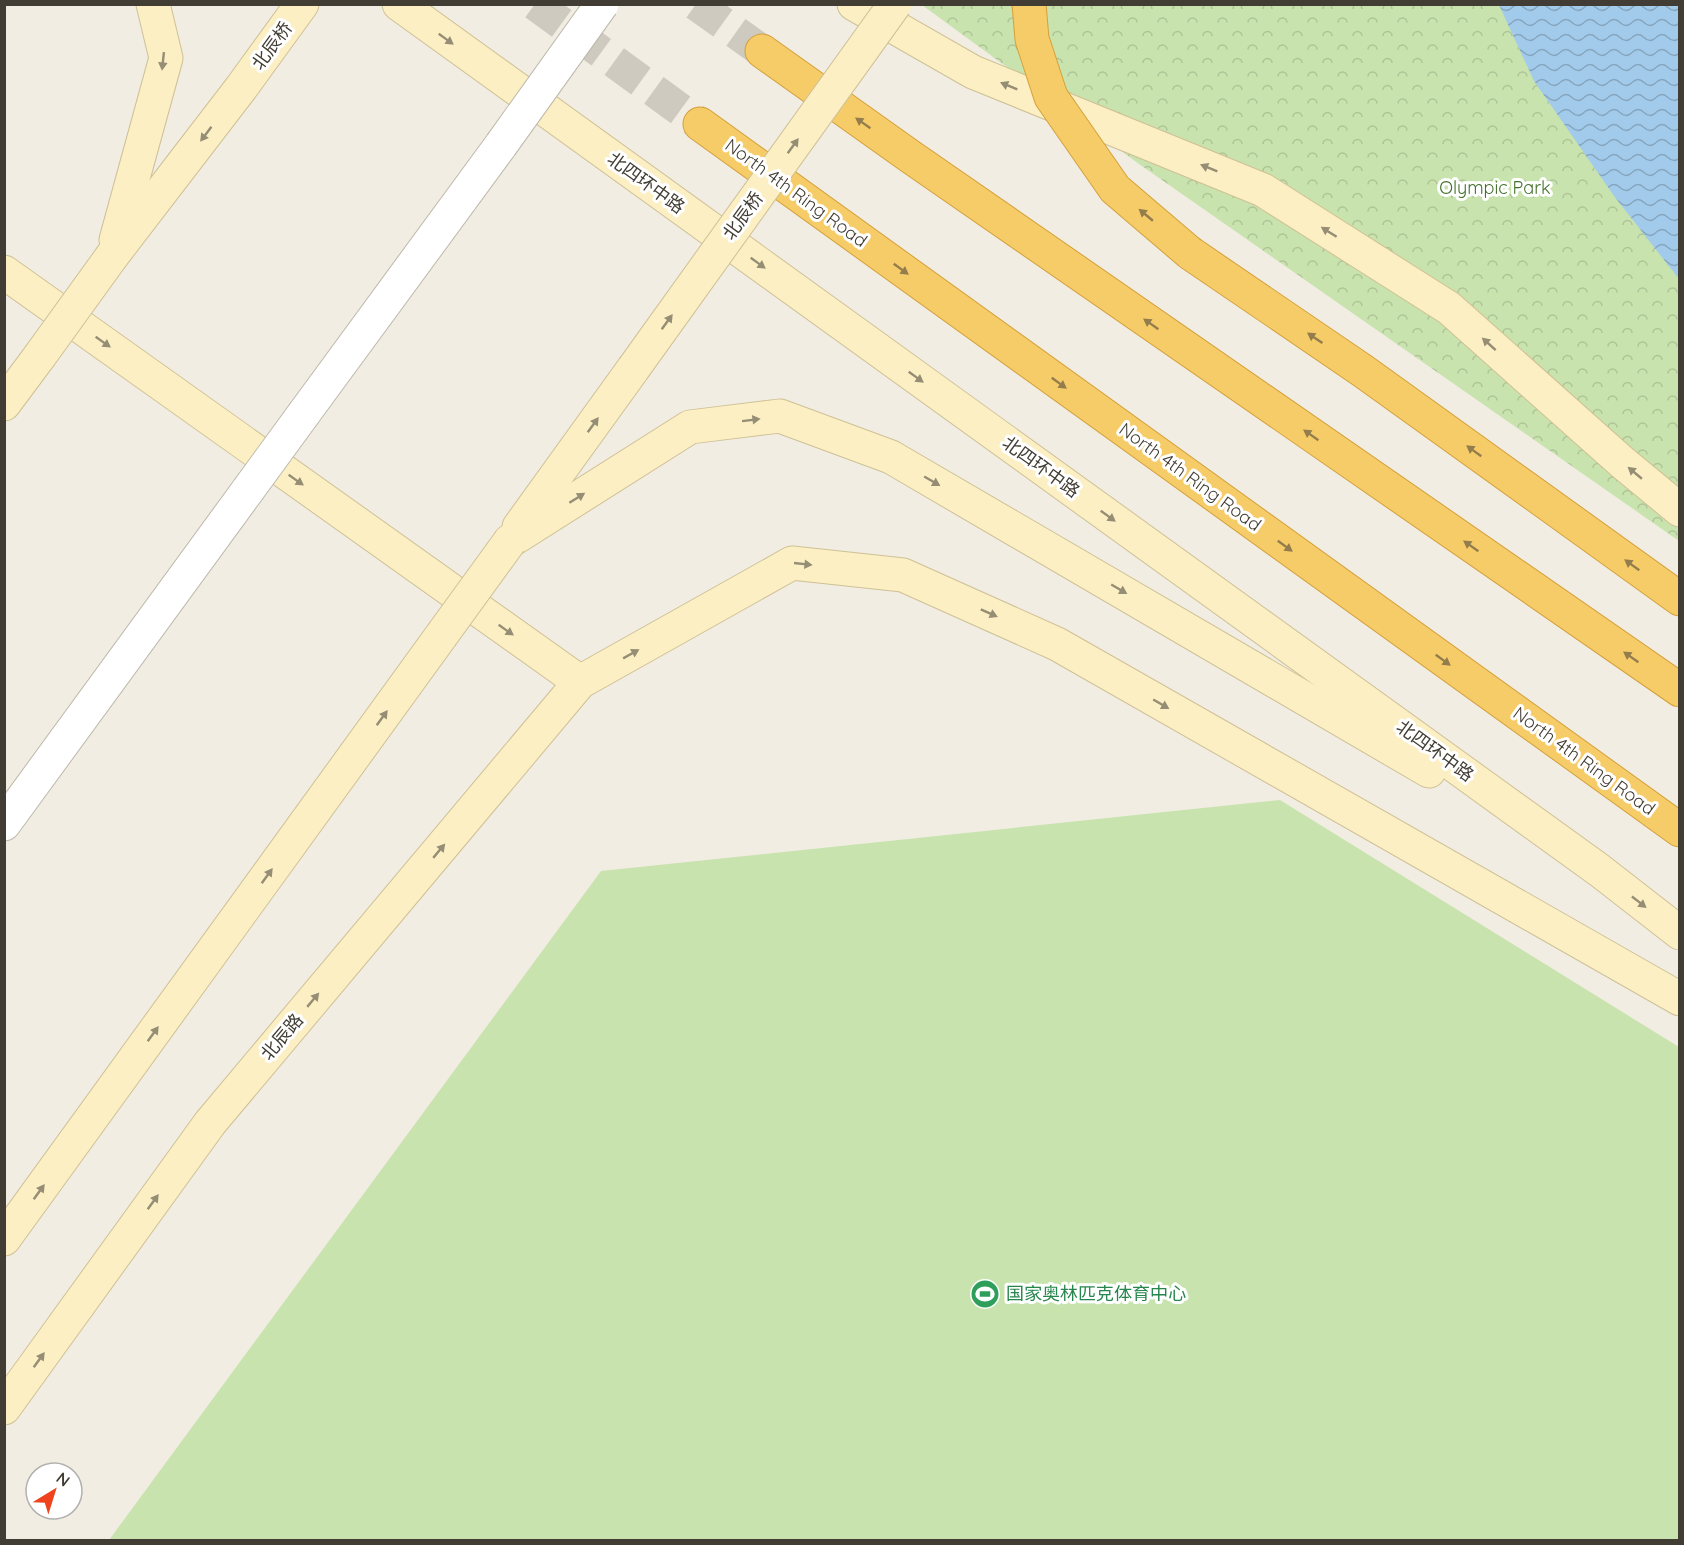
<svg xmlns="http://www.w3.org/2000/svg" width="1684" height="1545" font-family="Quicksand,'Noto Sans SC',sans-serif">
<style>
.park{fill:url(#park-crowns)}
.garden{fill:#c9e3ae}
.water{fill:url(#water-waves)}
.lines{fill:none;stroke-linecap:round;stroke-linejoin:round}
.highway-tunnel{stroke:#cecac0;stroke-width:33;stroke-dasharray:33 16;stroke-linecap:butt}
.street-casing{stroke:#beb8aa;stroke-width:35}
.secondary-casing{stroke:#cfc195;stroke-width:35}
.highway-casing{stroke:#d4a03a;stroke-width:35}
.street{stroke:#fff;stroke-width:33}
.secondary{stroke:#fbefc3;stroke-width:33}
.highway{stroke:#f6cc69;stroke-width:33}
.street-bridge-casing{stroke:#beb8aa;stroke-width:35;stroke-linecap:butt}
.secondary-bridge-casing{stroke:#cfc195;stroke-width:35;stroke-linecap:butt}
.highway-bridge-casing{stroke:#d4a03a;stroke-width:35;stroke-linecap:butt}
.street-bridge{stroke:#fff;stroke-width:33}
.secondary-bridge{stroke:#fbefc3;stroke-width:33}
.highway-bridge{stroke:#f6cc69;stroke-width:33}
.oneway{fill:#958d74}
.oneway2{fill:#937d4c}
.labels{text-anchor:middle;stroke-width:6;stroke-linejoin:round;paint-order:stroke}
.street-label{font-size:18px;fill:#423d34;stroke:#fff}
.park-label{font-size:18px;fill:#43702b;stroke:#fff}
.leisure-label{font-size:18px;fill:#27864d;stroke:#fff;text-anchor:start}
</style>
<defs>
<pattern id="park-crowns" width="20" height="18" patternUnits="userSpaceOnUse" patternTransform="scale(1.5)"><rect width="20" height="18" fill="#c9e3ae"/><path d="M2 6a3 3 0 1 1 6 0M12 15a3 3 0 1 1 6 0" fill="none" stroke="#aec496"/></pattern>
<pattern id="water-waves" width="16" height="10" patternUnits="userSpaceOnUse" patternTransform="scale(1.5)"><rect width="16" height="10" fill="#a2cbeb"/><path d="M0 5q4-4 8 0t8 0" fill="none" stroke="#86a6bf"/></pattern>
</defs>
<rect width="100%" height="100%" fill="#f1ede3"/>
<!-- park -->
<path class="park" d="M922,5H1679V541L1139,164Z"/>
<!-- garden -->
<path class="garden" d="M1280,800L1679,1047V1540H109L601,871Z"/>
<!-- water -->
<path class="water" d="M1499,5H1679V279L1614,196L1534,81Z"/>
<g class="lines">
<!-- highway-tunnel -->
<g class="highway-tunnel">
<path d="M535,4L700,124"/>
<path d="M696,4L762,51"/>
</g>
<!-- street casing -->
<g class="street-casing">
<g id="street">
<path d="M305,412L501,145"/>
<path d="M4,824L248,490"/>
</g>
</g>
<!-- secondary casing -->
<g class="secondary-casing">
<g id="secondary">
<path d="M399,4L1599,870L1680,933"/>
<path d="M854,4L973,72L1263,190L1449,308L1623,463L1680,510"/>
<path d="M116,240L166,58L153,4"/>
<path d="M112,256L241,88L302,4"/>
<path d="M4,272L580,682"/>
<path d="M4,404L39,357"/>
<path d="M519,527L633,369"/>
<path d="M510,541L690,427L780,416L891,457L1429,771"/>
<path d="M4,1239L441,636"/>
<path d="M4,1408L210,1123L580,682L792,563L903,575L1057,644L1680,999"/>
</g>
</g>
<!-- highway casing -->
<g class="highway-casing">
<g id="highway">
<path d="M762,51L911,157L1680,690"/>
<path d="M700,124L1680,830"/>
<path d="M1190,253L1363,371L1680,599"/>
</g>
</g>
<!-- street -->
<use href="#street" class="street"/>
<!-- secondary -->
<use href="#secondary" class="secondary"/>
<!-- highway -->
<use href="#highway" class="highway"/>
<!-- street-bridge casing -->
<g class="street-bridge-casing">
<g id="street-bridge">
<path d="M501,145L602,4"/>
<path d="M248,490L305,412"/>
</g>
</g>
<!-- secondary-bridge casing -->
<g class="secondary-bridge-casing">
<g id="secondary-bridge">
<path d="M39,357L112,256"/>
<path d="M633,369L895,4"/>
<path d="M441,636L510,541"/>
</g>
</g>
<!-- highway-bridge casing -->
<g class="highway-bridge-casing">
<path id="highway-bridge" d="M1029,4L1032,39L1051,97L1115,189L1190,253"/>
</g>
<!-- street-bridge -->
<use href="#street-bridge" class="street-bridge"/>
<!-- secondary-bridge -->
<use href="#secondary-bridge" class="secondary-bridge"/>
<!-- highway-bridge -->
<use href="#highway-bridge" class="highway-bridge"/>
</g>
<!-- one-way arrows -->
<defs><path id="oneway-solid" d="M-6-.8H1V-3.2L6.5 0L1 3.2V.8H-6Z" transform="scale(1.5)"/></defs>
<g class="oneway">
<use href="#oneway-solid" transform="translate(446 39) rotate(36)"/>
<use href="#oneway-solid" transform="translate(163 61) rotate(96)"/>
<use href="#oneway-solid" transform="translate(1009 86) rotate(-158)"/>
<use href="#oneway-solid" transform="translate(206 134) rotate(127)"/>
<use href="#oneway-solid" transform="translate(793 146) rotate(-54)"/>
<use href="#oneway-solid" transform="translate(1209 168) rotate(-158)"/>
<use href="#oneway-solid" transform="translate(1329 232) rotate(-148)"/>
<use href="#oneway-solid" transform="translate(758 263) rotate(36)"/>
<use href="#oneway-solid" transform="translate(667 322) rotate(-54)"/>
<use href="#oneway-solid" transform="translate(103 342) rotate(35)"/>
<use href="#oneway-solid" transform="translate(1489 344) rotate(-138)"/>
<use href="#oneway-solid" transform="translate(916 377) rotate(36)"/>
<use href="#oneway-solid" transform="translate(751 420) rotate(-7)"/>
<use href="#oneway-solid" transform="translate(593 425) rotate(-54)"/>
<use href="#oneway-solid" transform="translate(1635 473) rotate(-140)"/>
<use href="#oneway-solid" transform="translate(296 480) rotate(35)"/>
<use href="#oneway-solid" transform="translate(932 481) rotate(30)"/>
<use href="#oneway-solid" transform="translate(577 498) rotate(-32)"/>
<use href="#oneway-solid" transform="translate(1108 516) rotate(36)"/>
<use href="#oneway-solid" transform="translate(803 564) rotate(6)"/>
<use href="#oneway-solid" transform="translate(1119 589) rotate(30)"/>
<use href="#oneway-solid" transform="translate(989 613) rotate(24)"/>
<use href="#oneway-solid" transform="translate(506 630) rotate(35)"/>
<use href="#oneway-solid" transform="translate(631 654) rotate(-29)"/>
<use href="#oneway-solid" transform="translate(1161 704) rotate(30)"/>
<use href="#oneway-solid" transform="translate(382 718) rotate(-54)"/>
<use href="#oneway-solid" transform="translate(439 851) rotate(-50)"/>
<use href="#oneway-solid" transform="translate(267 876) rotate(-54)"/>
<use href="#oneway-solid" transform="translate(1639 902) rotate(38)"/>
<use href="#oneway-solid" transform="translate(313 1000) rotate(-50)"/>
<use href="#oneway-solid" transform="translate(153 1034) rotate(-54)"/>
<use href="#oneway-solid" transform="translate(39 1192) rotate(-54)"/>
<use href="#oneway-solid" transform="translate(153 1202) rotate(-54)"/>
<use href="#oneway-solid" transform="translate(39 1360) rotate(-54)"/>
</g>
<g class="oneway2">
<use href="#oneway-solid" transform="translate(863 123) rotate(-145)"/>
<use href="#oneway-solid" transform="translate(1146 215) rotate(-140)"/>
<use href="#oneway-solid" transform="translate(901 269) rotate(36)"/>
<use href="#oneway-solid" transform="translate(1151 324) rotate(-145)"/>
<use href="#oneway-solid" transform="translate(1315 338) rotate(-146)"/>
<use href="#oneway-solid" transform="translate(1059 383) rotate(36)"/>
<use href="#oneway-solid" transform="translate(1311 435) rotate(-145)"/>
<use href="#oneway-solid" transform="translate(1474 451) rotate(-144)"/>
<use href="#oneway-solid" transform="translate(1285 546) rotate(36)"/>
<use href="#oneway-solid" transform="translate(1471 546) rotate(-145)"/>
<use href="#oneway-solid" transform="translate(1632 565) rotate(-144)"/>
<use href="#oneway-solid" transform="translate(1631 657) rotate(-145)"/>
<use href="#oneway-solid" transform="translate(1443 660) rotate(36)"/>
</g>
<!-- icons -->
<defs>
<g id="stadium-disc" transform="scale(1.5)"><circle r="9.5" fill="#2e9e5b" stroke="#fff"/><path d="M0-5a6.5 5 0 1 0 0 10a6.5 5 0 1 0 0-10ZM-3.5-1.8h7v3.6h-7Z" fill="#fff"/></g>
</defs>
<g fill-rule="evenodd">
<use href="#stadium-disc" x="985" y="1294"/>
</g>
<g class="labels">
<!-- street labels -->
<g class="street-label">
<text transform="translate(272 46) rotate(-54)" y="6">北辰桥</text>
<text transform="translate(646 183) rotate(36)" y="6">北四环中路</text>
<text transform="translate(796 193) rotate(36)" y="6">North 4th Ring Road</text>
<text transform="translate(743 216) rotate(-54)" y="6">北辰桥</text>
<text transform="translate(1041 467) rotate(36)" y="6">北四环中路</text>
<text transform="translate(1190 477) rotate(36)" y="6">North 4th Ring Road</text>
<text transform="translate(1435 751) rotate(36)" y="6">北四环中路</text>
<text transform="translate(1584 761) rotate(36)" y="6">North 4th Ring Road</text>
<text transform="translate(282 1037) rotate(-50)" y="6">北辰路</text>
</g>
<!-- park labels -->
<g class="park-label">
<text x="1495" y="194">Olympic Park</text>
</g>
<!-- leisure labels -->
<g class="leisure-label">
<text x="1006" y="1300">国家奥林匹克体育中心</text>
</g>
</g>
<!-- border -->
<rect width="1684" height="1545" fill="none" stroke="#423d34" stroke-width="12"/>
<!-- north arrow -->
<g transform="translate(54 1491) rotate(38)"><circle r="28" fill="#ffffff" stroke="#b3b1ae" stroke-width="1.5"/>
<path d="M0-4.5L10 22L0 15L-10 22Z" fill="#ee431d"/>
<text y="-9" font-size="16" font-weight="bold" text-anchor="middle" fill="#423d34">N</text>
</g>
</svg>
